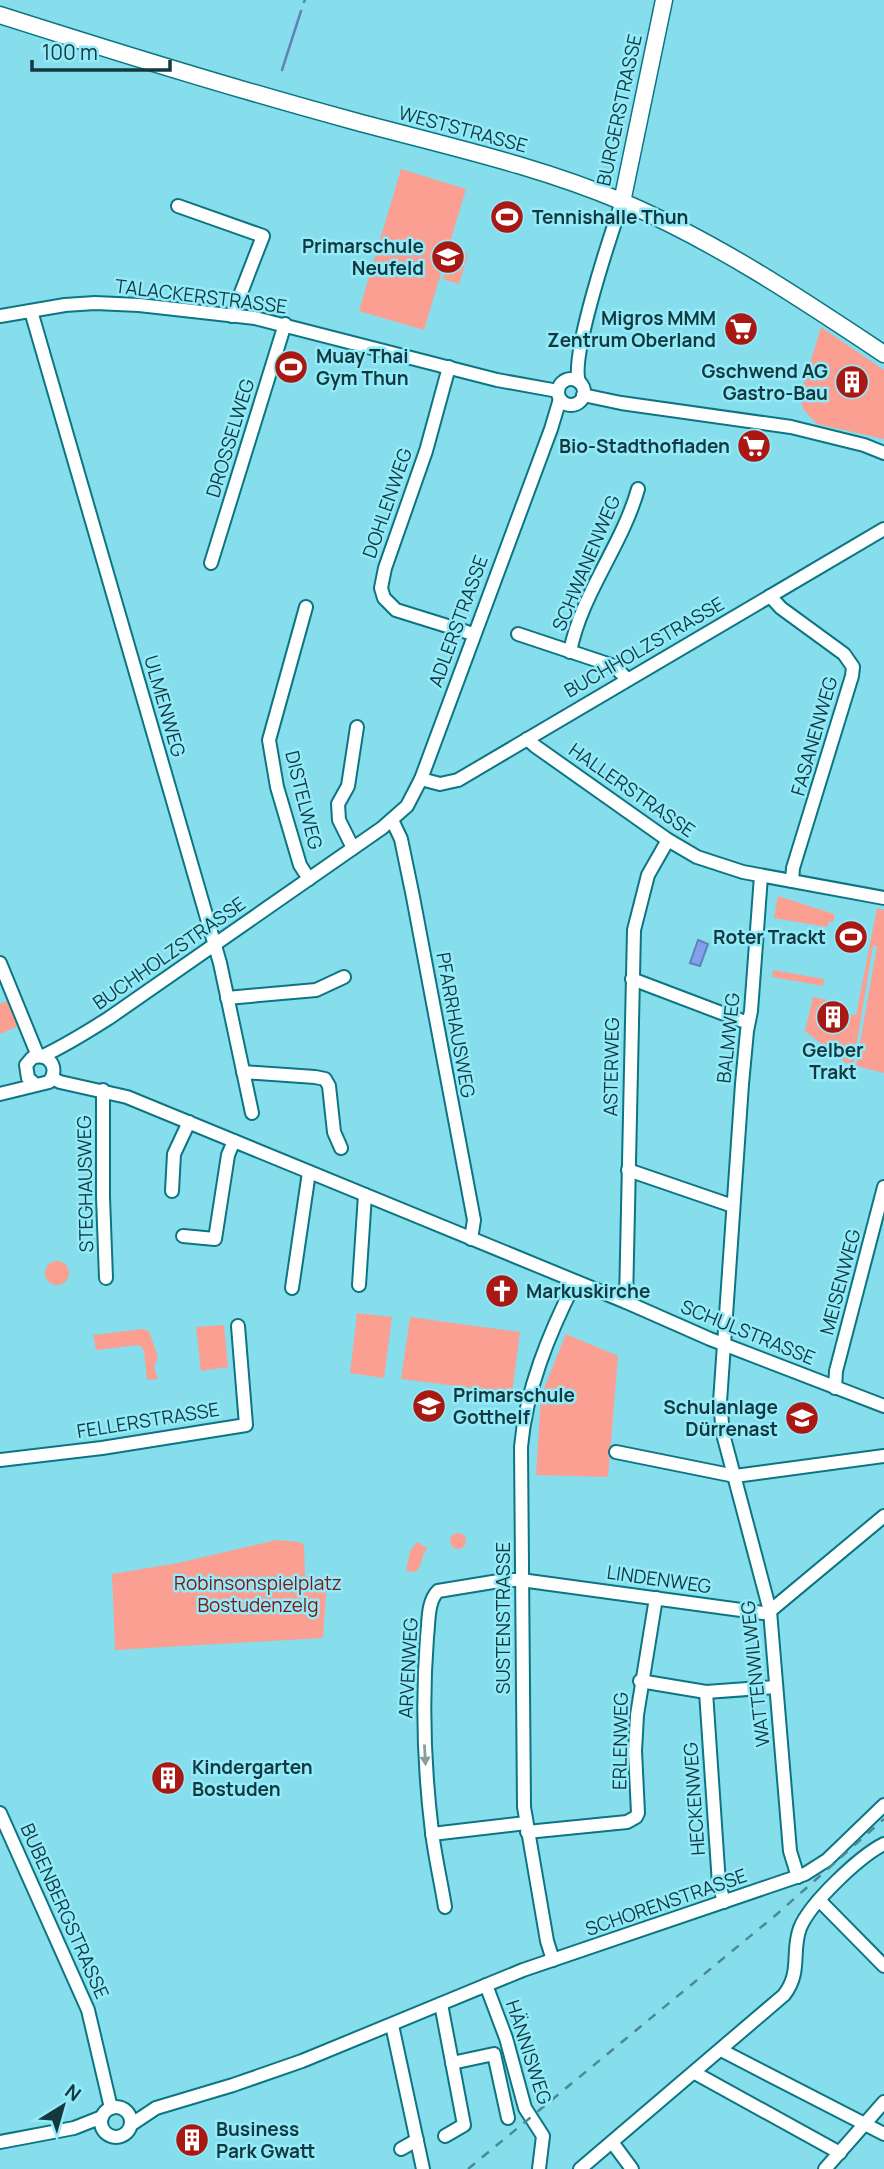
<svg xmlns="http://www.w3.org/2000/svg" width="884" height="2169" font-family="Manrope,sans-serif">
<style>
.green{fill:#fb9f92}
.water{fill:#85a0ea;stroke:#6381b7;stroke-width:2}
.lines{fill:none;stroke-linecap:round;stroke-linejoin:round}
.stream{stroke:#6381b7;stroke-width:2.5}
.minor-casing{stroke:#0c7582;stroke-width:16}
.major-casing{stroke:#0c7582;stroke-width:19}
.minor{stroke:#fff;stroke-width:12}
.major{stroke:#fff;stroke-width:16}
.rail{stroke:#4b8a94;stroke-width:2.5;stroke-dasharray:9 9;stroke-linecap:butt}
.oneway{fill:#899c9f}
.labels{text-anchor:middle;stroke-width:5;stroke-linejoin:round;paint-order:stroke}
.street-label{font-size:19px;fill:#13393f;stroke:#93ebf9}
.poi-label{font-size:19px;font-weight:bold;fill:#13393f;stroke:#93ebf9;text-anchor:start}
.park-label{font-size:19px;fill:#811510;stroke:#93ebf9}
</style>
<rect width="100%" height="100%" fill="#86deec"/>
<!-- green -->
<g class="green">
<path d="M401,169L466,189L424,330L359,311Z"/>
<path d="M452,250L468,254L459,284L443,279Z"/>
<path d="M821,327L884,370V439L817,424L803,409L800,397Z"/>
<path d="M778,896L834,914V921L829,922L827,927L774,918Z"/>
<path d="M877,908L884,910V1073L856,1066L877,946H873L853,1065L846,1063L805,1031L813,997L846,1004L845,1011L849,1015H856Z"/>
<path d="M773,970L824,979L823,986L772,977Z"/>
<path d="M9,1000L18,1026L0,1034V1004Z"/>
<circle cx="57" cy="1273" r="12"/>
<path d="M357,1313L392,1317L384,1378L350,1373Z"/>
<path d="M410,1317L520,1332L512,1393L401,1379Z"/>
<path d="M224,1325L228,1367L201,1371L196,1327Z"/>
<path d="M143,1329L149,1331L158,1357L154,1367L158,1379L147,1380L144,1351L139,1345L96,1350L93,1335Z"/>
<path d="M566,1334L618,1356L608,1477L536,1475L541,1396Z"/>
<circle cx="458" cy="1541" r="8"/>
<path d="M276,1540L300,1542L304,1545L305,1576L327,1578L323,1638L115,1650L112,1574L178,1563Z"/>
<path d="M417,1542L427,1548C421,1556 423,1564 416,1572L406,1571L410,1551Z"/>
</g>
<!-- water -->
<path class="water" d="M698,940L708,944L700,966L690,963Z"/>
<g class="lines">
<!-- stream -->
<g class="stream">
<path d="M304,2L305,0"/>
<path d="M282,70L301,11"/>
</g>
<!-- minor casing -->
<g class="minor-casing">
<g id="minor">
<path d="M178,206L263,236L232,316"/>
<path d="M31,311L220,963L252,1113"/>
<path d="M0,316L65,305L95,303L139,305L255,318L497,380L558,391"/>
<path d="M449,367L426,451L385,568L381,588L384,598L396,610L473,634"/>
<circle cx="571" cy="392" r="13"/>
<path d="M579,382C570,356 611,234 622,202"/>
<path d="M583,395L621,403L791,427L864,445L884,453"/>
<path d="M211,563L285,324"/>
<path d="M770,596L781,608L844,654L853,667L852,676L793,868L792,881"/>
<path d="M306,607L269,740L277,787L300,865L309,879"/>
<path d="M518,634L614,666L627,679"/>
<path d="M570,652C581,594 622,546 638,489"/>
<path d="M527,739L535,746L668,840L697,857L743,872L884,898"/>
<path d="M421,779L440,784L458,780L884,529"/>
<path d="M392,820L401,839L413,897L474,1220L471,1239"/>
<path d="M353,848L339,820L338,804L348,786L357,727"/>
<path d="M761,876L751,1011L747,1031L742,1084L720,1402L723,1434L770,1611L790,1851L798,1877"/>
<path d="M0,963L38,1056"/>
<path d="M632,979L748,1023"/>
<path d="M227,998L316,990L344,977"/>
<path d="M43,1056C66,1045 87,1032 109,1018L382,828L407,806L421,779L551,429L560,399"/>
<path d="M243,1072L315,1077L325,1079L329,1086L334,1132L341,1148"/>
<path d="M52,1078L60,1082L127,1097L626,1302L710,1339L884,1406"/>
<path d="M103,1090V1197L106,1278"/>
<path d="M0,1094L49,1082C60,1068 49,1052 32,1058L26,1065L28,1078L35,1084"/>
<path d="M628,1170L733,1206"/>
<path d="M172,1191L174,1154L189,1122"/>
<path d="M183,1236L215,1239L228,1155L234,1141"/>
<path d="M359,1285L365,1195"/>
<path d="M292,1288L309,1172"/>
<path d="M626,1302L634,930L648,875L668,840"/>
<path d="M835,1388L836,1371L884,1187"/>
<path d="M616,1452L735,1476L884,1456"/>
<path d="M0,1460L102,1448L246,1425L238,1326"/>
<path d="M640,1681L706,1692L776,1687"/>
<path d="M706,1692L719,1884L724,1902"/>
<path d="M0,1813L88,2010L111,2108"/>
<path d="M527,1832L627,1822L636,1817L638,1813L635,1751L637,1715L656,1598"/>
<path d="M432,1834L526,1823"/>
<path d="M819,1900L884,1966"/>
<path d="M445,1907C441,1882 435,1857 432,1832C424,1767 422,1702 427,1637C429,1622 427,1602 438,1591L505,1580H521L763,1613L770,1611L884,1516"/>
<path d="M553,1960L547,1941L524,1807L521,1447C526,1389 549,1334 575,1282"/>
<path d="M486,1985L506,2038L525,2108L543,2136L539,2169"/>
<path d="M441,2004L464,2125L445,2136"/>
<path d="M392,2025L423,2169"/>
<path d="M721,2050L884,2134"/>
<path d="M452,2063L494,2054L508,2118"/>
<path d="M695,2073L840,2153"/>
<circle cx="116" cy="2122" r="15"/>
<path d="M132,2124L156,2108L233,2085L302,2061L523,1970L805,1874L827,1860L884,1805"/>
<path d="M0,2142L74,2128L102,2117"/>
<path d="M612,2142L632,2169"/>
<path d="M401,2149L417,2140"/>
<path d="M580,2169L784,1995C802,1972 791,1952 800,1928C810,1903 860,1856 884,1844"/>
<path d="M825,2169L884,2102"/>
</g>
</g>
<!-- major casing -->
<g class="major-casing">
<g id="major">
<path d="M0,15C116,52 232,88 350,120C442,145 536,165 623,202C716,242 800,298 884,354"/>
<path d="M622,202L664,0"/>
</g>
</g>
<!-- minor -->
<use href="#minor" class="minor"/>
<!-- major -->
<use href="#major" class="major"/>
<!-- rail -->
<path class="rail" d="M468,2169L777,1914L884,1819"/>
</g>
<!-- one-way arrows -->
<defs><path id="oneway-solid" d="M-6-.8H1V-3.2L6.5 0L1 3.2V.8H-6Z" transform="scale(1.75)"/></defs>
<use class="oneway" href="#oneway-solid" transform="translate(425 1755) rotate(87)"/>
<!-- icons -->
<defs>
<g id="stadium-disc" transform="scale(1.75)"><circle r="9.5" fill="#aa1814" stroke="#93ebf9"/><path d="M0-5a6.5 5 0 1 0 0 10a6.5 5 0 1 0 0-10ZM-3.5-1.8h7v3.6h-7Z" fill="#fff"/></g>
<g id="school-disc" transform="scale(1.75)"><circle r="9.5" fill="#aa1814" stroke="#93ebf9"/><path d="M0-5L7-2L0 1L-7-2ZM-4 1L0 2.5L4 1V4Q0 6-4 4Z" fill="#fff"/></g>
<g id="supermarket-disc" transform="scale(1.75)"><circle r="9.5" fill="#aa1814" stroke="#93ebf9"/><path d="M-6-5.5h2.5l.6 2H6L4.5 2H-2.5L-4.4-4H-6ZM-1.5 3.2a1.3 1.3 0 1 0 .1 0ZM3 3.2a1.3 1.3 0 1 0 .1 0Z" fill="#fff"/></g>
<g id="building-disc" transform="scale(1.75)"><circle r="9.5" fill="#aa1814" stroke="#93ebf9"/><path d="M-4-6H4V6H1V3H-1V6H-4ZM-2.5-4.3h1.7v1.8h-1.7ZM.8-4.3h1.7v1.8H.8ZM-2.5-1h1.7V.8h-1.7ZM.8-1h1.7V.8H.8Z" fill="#fff"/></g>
<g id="church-disc" transform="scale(1.75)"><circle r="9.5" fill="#aa1814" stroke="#93ebf9"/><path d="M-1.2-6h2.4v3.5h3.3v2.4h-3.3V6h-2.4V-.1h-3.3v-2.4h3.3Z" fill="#fff"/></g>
</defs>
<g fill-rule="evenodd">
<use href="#stadium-disc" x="507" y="217"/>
<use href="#school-disc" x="448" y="257"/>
<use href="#supermarket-disc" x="741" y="329"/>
<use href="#stadium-disc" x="291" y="367"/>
<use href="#building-disc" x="852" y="382"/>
<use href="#supermarket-disc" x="754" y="446"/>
<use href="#stadium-disc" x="851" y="937"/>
<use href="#building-disc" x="833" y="1017"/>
<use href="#church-disc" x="502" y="1291"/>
<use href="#school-disc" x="429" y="1406"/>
<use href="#school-disc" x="802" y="1418"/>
<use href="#building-disc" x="168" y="1778"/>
<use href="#building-disc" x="192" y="2140"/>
</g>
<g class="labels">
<!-- street labels -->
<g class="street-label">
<text transform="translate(619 110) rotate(-78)" y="7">BURGERSTRASSE</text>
<text transform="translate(463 129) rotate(15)" y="7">WESTSTRASSE</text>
<text transform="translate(201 296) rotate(7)" y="7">TALACKERSTRASSE</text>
<text transform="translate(230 438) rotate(-73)" y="7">DROSSELWEG</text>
<text transform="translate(387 503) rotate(-71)" y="7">DOHLENWEG</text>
<text transform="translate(586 563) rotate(-67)" y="7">SCHWANENWEG</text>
<text transform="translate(458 621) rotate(-70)" y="7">ADLERSTRASSE</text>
<text transform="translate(644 647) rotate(-30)" y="7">BUCHHOLZSTRASSE</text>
<text transform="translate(165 706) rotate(74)" y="7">ULMENWEG</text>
<text transform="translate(814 736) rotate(-74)" y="7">FASANENWEG</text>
<text transform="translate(632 790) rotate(35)" y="7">HALLERSTRASSE</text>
<text transform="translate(304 800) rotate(76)" y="7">DISTELWEG</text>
<text transform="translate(169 953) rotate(-35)" y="7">BUCHHOLZSTRASSE</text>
<text transform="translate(456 1025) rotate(80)" y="7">PFARRHAUSWEG</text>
<text transform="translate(728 1038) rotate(-84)" y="7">BALMWEG</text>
<text transform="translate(611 1067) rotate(-89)" y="7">ASTERWEG</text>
<text transform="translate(85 1184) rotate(-91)" y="7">STEGHAUSWEG</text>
<text transform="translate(840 1282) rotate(-75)" y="7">MEISENWEG</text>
<text transform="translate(748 1332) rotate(22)" y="7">SCHULSTRASSE</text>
<text transform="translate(148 1420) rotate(-9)" y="7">FELLERSTRASSE</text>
<text transform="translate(659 1579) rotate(8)" y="7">LINDENWEG</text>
<text transform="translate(503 1618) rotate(-90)" y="7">SUSTENSTRASSE</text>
<text transform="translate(408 1668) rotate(-87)" y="7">ARVENWEG</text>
<text transform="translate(755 1674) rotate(-96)" y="7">WATTENWILWEG</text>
<text transform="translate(620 1741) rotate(-89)" y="7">ERLENWEG</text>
<text transform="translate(694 1799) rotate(-94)" y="7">HECKENWEG</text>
<text transform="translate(666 1902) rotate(-19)" y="7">SCHORENSTRASSE</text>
<text transform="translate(65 1911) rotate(66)" y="7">BUBENBERGSTRASSE</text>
<text transform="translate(529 2052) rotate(72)" y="7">HÄNNISWEG</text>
</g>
<!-- poi labels -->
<g class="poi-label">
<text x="532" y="224">Tennishalle Thun</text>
<text x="424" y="253" text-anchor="end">Primarschule<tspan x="424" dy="22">Neufeld</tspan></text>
<text x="716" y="325" text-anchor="end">Migros MMM<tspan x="716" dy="22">Zentrum Oberland</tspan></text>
<text x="316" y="363">Muay Thai<tspan x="316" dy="22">Gym Thun</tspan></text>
<text x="828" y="378" text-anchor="end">Gschwend AG<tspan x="828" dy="22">Gastro-Bau</tspan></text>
<text x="730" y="453" text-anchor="end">Bio-Stadthofladen</text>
<text x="826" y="944" text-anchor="end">Roter Trackt</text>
<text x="833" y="1057" text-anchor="middle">Gelber<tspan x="833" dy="22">Trakt</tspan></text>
<text x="526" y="1298">Markuskirche</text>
<text x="453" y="1402">Primarschule<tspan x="453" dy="22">Gotthelf</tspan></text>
<text x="778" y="1414" text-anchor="end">Schulanlage<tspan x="778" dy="22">Dürrenast</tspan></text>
<text x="192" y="1774">Kindergarten<tspan x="192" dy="22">Bostuden</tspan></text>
<text x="216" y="2136">Business<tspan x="216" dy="22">Park Gwatt</tspan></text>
</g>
<!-- park labels -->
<g class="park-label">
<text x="258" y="1590">Robinsonspielplatz<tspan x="258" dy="22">Bostudenzelg</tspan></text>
</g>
</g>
<!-- north arrow -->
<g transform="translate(63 2106) rotate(37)" stroke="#93ebf9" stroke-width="5" paint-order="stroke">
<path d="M0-5L12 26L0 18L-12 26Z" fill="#13393f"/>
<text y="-10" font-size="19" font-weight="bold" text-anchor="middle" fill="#13393f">N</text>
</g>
<!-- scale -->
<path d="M32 60v10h138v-10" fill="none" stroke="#13393f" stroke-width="3.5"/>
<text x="42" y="60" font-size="21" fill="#13393f" stroke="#93ebf9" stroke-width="5" paint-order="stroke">100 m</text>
</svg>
